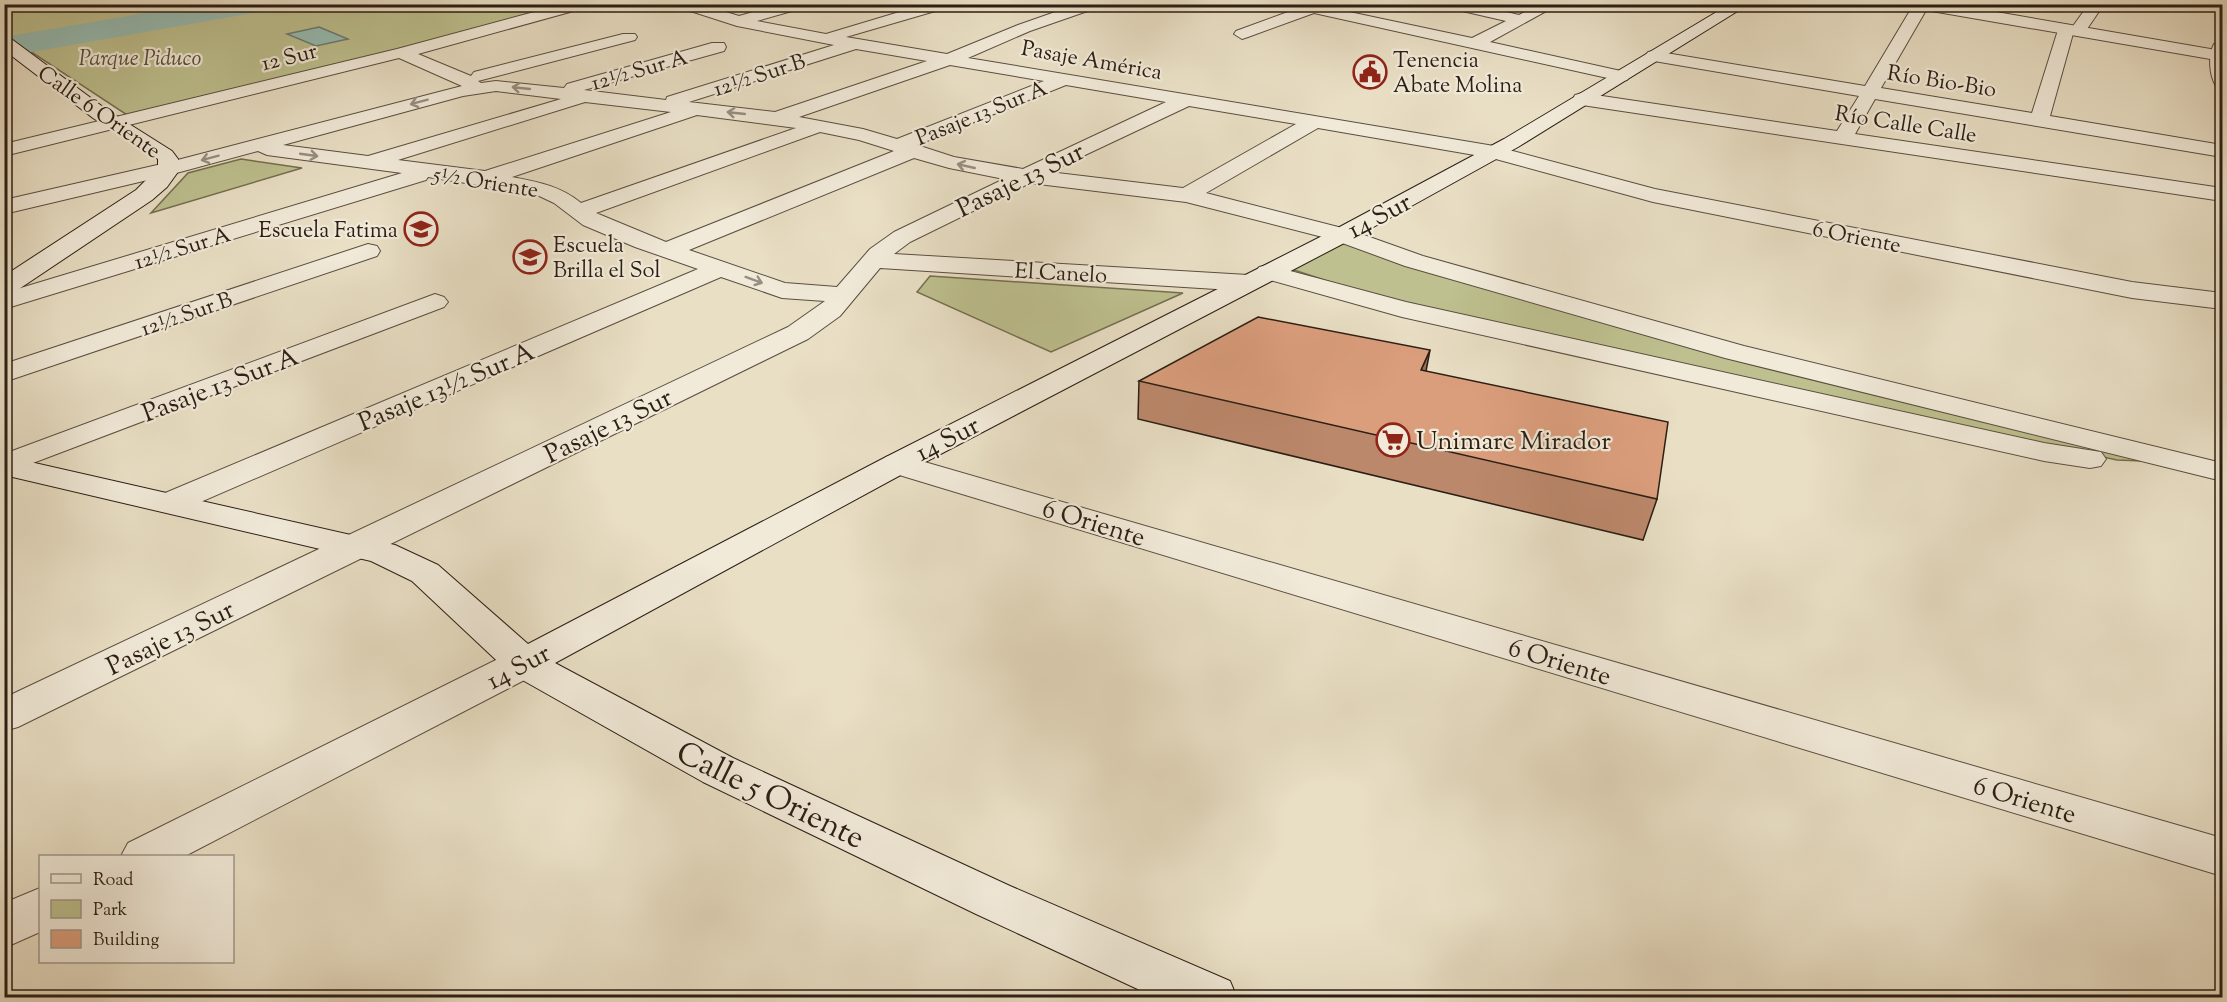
<svg xmlns="http://www.w3.org/2000/svg" width="2227" height="1002" font-family="'Sorts Mill Goudy',serif">
<style>
.green{fill:#bec08f;stroke:#746f52;stroke-width:1.5}
.water{fill:#97bdb4;stroke:#6c7d74;stroke-width:1.5}
.lines{fill:none;stroke-linecap:round;stroke-linejoin:round}
.river{fill:#97bdb4;fill-rule:evenodd}
.minor-casing{stroke:#5a4e40;stroke-width:2}
.tertiary-casing{stroke:#5a4e40;stroke-width:2}
.secondary-casing{stroke:#2b1e14;stroke-width:2}
.minor{fill:#f1ead9;fill-rule:evenodd}
.tertiary{fill:#f1ead9;fill-rule:evenodd}
.secondary{fill:#f1ead9;fill-rule:evenodd}
.wall{fill:#bc886c;stroke:#2b1e14;stroke-width:1.5}
.shaded-wall{fill:#996f58;stroke:#2b1e14;stroke-width:1.5}
.building{fill:#db9e7d;stroke:#2b1e14;stroke-width:1.5}
.oneway{stroke:#988e80}
.labels{text-anchor:middle;stroke-width:4.5;stroke-linejoin:round;paint-order:stroke}
.far-street-label{font-size:22px;fill:#2b1e14;stroke:#f1ead9}
.far-park-label{font-size:22px;font-style:italic;fill:#574f39;stroke:#f1ead9}
.far-poi-label{font-size:22px;fill:#2b1e14;stroke:#f1ead9;text-anchor:start}
.street-label{font-size:26px;fill:#2b1e14;stroke:#f1ead9}
.poi-label{font-size:26px;fill:#2b1e14;stroke:#f1ead9;text-anchor:start}
.near-street-label{font-size:32px;fill:#2b1e14;stroke:#f1ead9}
</style>
<rect width="100%" height="100%" fill="#e9dfc5"/>
<filter id="stains"><feTurbulence type="fractalNoise" baseFrequency=".00333" numOctaves="4"/><feColorMatrix values="0 0 0 0 .2 0 0 0 0 .09 0 0 0 0 .02 0 0 0 .5 -.17"/></filter>
<radialGradient id="worn" r=".72"><stop offset=".6" stop-color="#630" stop-opacity="0"/><stop offset="1" stop-color="#630" stop-opacity=".3"/></radialGradient>
<!-- green -->
<g class="green">
<path d="M5,5H574L507,24L127,115L27,49L5,53Z"/>
<path d="M241,159L302,168L151,213L188,173Z"/>
<path d="M1341,241L2167,462L2117,460L1406,307L1288,268Z"/>
<path d="M930,276L1183,293L1051,352L917,292Z"/>
</g>
<!-- water -->
<g class="water">
<path d="M231,4L285,5L51,47L35,37Z"/>
<path d="M319,27L348,39L316,46L287,34Z"/>
</g>
<g class="lines">
<!-- river -->
<path class="river" d="M198,4H267L263,10L253,13L4,57V37Z"/>
<!-- minor casing -->
<g class="minor-casing">
<g id="minor">
<path d="M564,4H590L588,7L418,54L471,76L474,72L623,34H635L637,37L635,40L478,81L481,83L496,81L564,88L567,84L712,43H724L726,47L724,51L584,90L666,100L667,97L834,45L737,26L678,7L676,4H700L739,16L782,4H808L806,7L757,21L826,34L926,4H951L949,7L846,37L947,54L1018,25L1078,4H1101L1099,7L1030,31L968,58L1494,146L1655,189L2132,282L2222,293V309L2132,298L1653,202L1492,158L1318,128L1206,193L1350,230L1423,256L1744,346L2222,463V481L1725,358L1405,266L1334,240L1186,202L1030,183L910,242L894,254L1248,275L1257,278L1261,283L1257,288L1248,291L880,268L840,316L808,339L18,727L4,731V698L788,327L825,301L782,298L721,277L182,510L170,513L158,510L153,503L158,496L698,269L635,247L583,225L554,203L535,194L428,177L426,180L4,309V293L402,173L267,155L258,151L169,175L4,214V200L166,163L462,86L399,58L4,156V144L397,49ZM856,49L927,61L775,112L689,102ZM950,65L1044,81L897,139L863,129L799,117ZM1066,85L1166,102L1023,169L954,157L917,145ZM496,91L561,99L368,156L283,145L463,96ZM585,102L671,112L485,171L398,160ZM1189,106L1296,124L1183,188L1049,172ZM697,115L796,128L581,203C561,186 538,182 512,177ZM820,132L859,140L894,151L666,242L596,213ZM914,158L949,168L1004,179L894,232L870,249L837,287L785,283L689,250Z"/>
<path d="M1286,4H1326V7L1472,38L1506,21L1445,7L1443,4H1473L1519,15L1539,4H1559L1490,42L1621,71L1627,72L1630,76L1627,80L1621,81L1314,13L1248,37L1242,39L1234,34L1236,31L1296,9Z"/>
<path d="M1914,4L1929,5L1881,88L2032,113L2058,30L2066,25L2074,30L2050,116L2222,145V157L1875,99L1855,134L2222,188V201L1582,105L1575,103L1573,99L1575,95L1582,93L1837,131L1859,96L1654,61L1648,60L1645,56L1648,52L1654,51L1865,86Z"/>
<path d="M2089,4H2104L2087,29H2075L2073,26Z"/>
<path d="M2220,43L2222,44V87L2216,86C2209,75 2208,55 2214,44Z"/>
<path d="M368,244L377,246L380,251L377,256L4,382V364Z"/>
<path d="M1268,265L1406,302L2044,443L2101,452L2106,459L2101,466L2090,468L2044,461L1402,317L1259,277L1256,272L1259,267Z"/>
<path d="M435,294L444,297L448,302L444,307L4,474V454Z"/>
<path d="M897,454L2222,838V876L886,471L881,464L886,457Z"/>
</g>
</g>
<!-- tertiary casing -->
<g class="tertiary-casing">
<g id="tertiary">
<path d="M1913,4H1950L2222,51V61L1920,9Z"/>
<path d="M524,649L538,653L543,663L538,673L185,856H121L128,843L510,653Z"/>
<path d="M40,888V932L4,948V903Z"/>
</g>
</g>
<!-- secondary casing -->
<g class="secondary-casing">
<g id="secondary">
<path d="M1730,4H1749L1518,147L1350,240L908,471L555,663L733,758L1010,886L1230,981L1237,998H1157L976,914L703,782L510,673L412,581L371,561L4,475V456L395,545L438,565L528,644L886,457L1334,230L1504,139Z"/>
<path d="M4,37L10,38L107,110L172,151L178,159L180,169L167,187L152,200L13,293L4,295V276L136,190L158,168V159L93,118L4,50Z"/>
</g>
</g>
<!-- minor -->
<use href="#minor" class="minor"/>
<!-- tertiary -->
<use href="#tertiary" class="tertiary"/>
<!-- secondary -->
<use href="#secondary" class="secondary"/>
</g>
<!-- wall -->
<path class="wall" d="M1426,371L1657,499L1643,540L1138,419L1139,381Z"/>
<!-- shaded-wall -->
<path class="shaded-wall" d="M1430,350L1423,387L1421,370Z"/>
<!-- building -->
<path class="building" d="M1258,317L1430,350L1421,370L1668,422L1657,499L1139,381Z"/>
<!-- one-way arrows -->
<defs><path id="oneway-shaft" d="M-6 0H5M1.5-3L5.5 0L1.5 3" fill="none" stroke-width="1.6" stroke-linecap="round" stroke-linejoin="round" transform="scale(1.5)"/></defs>
<g class="oneway">
<use href="#oneway-shaft" transform="translate(521 88) rotate(-174)"/>
<use href="#oneway-shaft" transform="translate(419 102) rotate(165)"/>
<use href="#oneway-shaft" transform="translate(736 113) rotate(-174)"/>
<use href="#oneway-shaft" transform="translate(309 155) rotate(8)"/>
<use href="#oneway-shaft" transform="translate(210 158) rotate(165)"/>
<use href="#oneway-shaft" transform="translate(966 166) rotate(-167)"/>
<use href="#oneway-shaft" transform="translate(754 280) rotate(20)"/>
</g>
<!-- icons -->
<defs>
<g id="civic-ring" transform="scale(1.725)"><circle r="9.5" fill="#f1ead9" stroke="#8f2418" stroke-width="1.5"/><path d="M-.6-6.5H3V-4.5H.6V-3L4-1V1h2V6H-6V1h2V-1L-.6-3ZM-1.2 2.5V6h2.4V2.5Z" fill="#8f2418"/></g>
<g id="school-ring" transform="scale(1.725)"><circle r="9.5" fill="#f1ead9" stroke="#8f2418" stroke-width="1.5"/><path d="M0-5L7-2L0 1L-7-2ZM-4 1L0 2.5L4 1V4Q0 6-4 4Z" fill="#8f2418"/></g>
<g id="supermarket-ring" transform="scale(1.725)"><circle r="9.5" fill="#f1ead9" stroke="#8f2418" stroke-width="1.5"/><path d="M-6-5.5h2.5l.6 2H6L4.5 2H-2.5L-4.4-4H-6ZM-1.5 3.2a1.3 1.3 0 1 0 .1 0ZM3 3.2a1.3 1.3 0 1 0 .1 0Z" fill="#8f2418"/></g>
</defs>
<g fill-rule="evenodd">
<use href="#civic-ring" x="1370" y="72"/>
<use href="#school-ring" x="421" y="229"/>
<use href="#school-ring" x="530" y="257"/>
<use href="#supermarket-ring" x="1393" y="440"/>
</g>
<g class="labels">
<!-- far-street labels -->
<g class="far-street-label">
<text transform="translate(289 56) rotate(-14)" y="8">12 Sur</text>
<text transform="translate(1092 59) rotate(10)" y="8">Pasaje América</text>
<text transform="translate(639 69) rotate(-16)" y="8">12½ Sur A</text>
<text transform="translate(759 74) rotate(-18)" y="8">12½ Sur B</text>
<text transform="translate(1942 80) rotate(9)" y="8">Río Bio-Bio</text>
<text transform="translate(100 111) rotate(35)" y="8">Calle 6 Oriente</text>
<text transform="translate(981 112) rotate(-22)" y="8">Pasaje 13 Sur A</text>
<text transform="translate(1906 123) rotate(9)" y="8">Río Calle Calle</text>
<text transform="translate(486 181) rotate(9)" y="8">5½ Oriente</text>
<text transform="translate(1857 236) rotate(11)" y="8">6 Oriente</text>
<text transform="translate(182 247) rotate(-17)" y="8">12½ Sur A</text>
<text transform="translate(1061 272) rotate(3)" y="8">El Canelo</text>
<text transform="translate(186 313) rotate(-19)" y="8">12½ Sur B</text>
</g>
<!-- far-park labels -->
<g class="far-park-label">
<text x="140" y="65">Parque Piduco</text>
</g>
<!-- far-poi labels -->
<g class="far-poi-label">
<text x="1393" y="67">Tenencia<tspan x="1393" dy="25">Abate Molina</tspan></text>
<text x="398" y="237" text-anchor="end">Escuela Fatima</text>
<text x="553" y="252">Escuela<tspan x="553" dy="25">Brilla el Sol</tspan></text>
</g>
<!-- street labels -->
<g class="street-label">
<text transform="translate(1020 179) rotate(-26)" y="9">Pasaje 13 Sur</text>
<text transform="translate(1379 215) rotate(-28)" y="9">14 Sur</text>
<text transform="translate(220 384) rotate(-21)" y="9">Pasaje 13 Sur A</text>
<text transform="translate(446 386) rotate(-23)" y="9">Pasaje 13½ Sur A</text>
<text transform="translate(608 425) rotate(-26)" y="9">Pasaje 13 Sur</text>
<text transform="translate(947 438) rotate(-27)" y="9">14 Sur</text>
<text transform="translate(1094 522) rotate(17)" y="9">6 Oriente</text>
<text transform="translate(170 637) rotate(-26)" y="9">Pasaje 13 Sur</text>
<text transform="translate(1560 661) rotate(17)" y="9">6 Oriente</text>
<text transform="translate(518 666) rotate(-28)" y="9">14 Sur</text>
<text transform="translate(2025 799) rotate(17)" y="9">6 Oriente</text>
</g>
<!-- poi labels -->
<g class="poi-label">
<text x="1416" y="449">Unimarc Mirador</text>
</g>
<!-- near-street labels -->
<g class="near-street-label">
<text transform="translate(771 794) rotate(26)" y="11">Calle 5 Oriente</text>
</g>
</g>
<!-- margin -->
<rect width="2227" height="1002" fill="none" stroke="#e9dfc5" stroke-width="24"/>
<rect x="6" y="6" width="2215" height="990" fill="none" stroke="#2b1e14" stroke-width="3"/>
<rect x="12" y="12" width="2203" height="978" fill="none" stroke="#2b1e14" stroke-width="1.5"/>
<!-- legend -->
<rect x="39" y="855" width="195" height="108" fill="#f1ead9" stroke="#a2988a" stroke-width="1.5"/>
<rect x="51" y="874" width="30" height="9" fill="#f1ead9" stroke="#a2988a" stroke-width="1.5"/>
<text x="93" y="885" font-size="18" fill="#2b1e14">Road</text>
<rect x="51" y="900" width="30" height="18" fill="#bec08f" stroke="#a2988a" stroke-width="1.5"/>
<text x="93" y="915" font-size="18" fill="#2b1e14">Park</text>
<rect x="51" y="930" width="30" height="18" fill="#db9e7d" stroke="#a2988a" stroke-width="1.5"/>
<text x="93" y="945" font-size="18" fill="#2b1e14">Building</text>
<rect width="100%" height="100%" filter="url(#stains)"/>
<rect width="100%" height="100%" fill="url(#worn)"/>
</svg>
